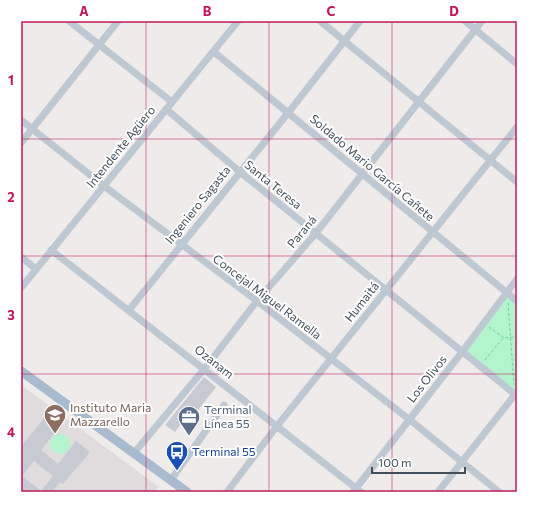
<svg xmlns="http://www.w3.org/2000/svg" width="538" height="513" font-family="Commissioner,sans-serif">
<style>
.education{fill:#e0dcdd}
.green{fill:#b3f3cd}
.building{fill:#c7cad2;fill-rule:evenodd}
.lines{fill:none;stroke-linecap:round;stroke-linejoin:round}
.path{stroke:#68d4a0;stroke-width:1;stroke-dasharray:3 2;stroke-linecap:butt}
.minor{stroke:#bdc8d3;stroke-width:7}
.major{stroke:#a8bbcf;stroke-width:9}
.grid{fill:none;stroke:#c2185b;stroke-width:1;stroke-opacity:0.55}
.labels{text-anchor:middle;stroke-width:4;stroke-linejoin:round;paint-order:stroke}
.street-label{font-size:12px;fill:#424f5b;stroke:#fff}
.education-label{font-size:12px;fill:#785e54;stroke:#fff;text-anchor:start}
.service-label{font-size:12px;fill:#4e5e75;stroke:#fff;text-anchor:start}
.transit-label{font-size:12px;fill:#164399;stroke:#fff;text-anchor:start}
.neatline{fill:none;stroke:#c2185b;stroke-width:1.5}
.grid-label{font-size:13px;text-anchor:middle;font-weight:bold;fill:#c2185b}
</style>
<rect width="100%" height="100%" fill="#efebeb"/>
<!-- education -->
<path class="education" d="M21,385L159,487L154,492H21Z"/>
<!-- green -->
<g class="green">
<path d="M507,292L517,301V392L462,352Z"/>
<circle cx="60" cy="444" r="10"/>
</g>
<!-- building -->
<g class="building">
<path d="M204,377L216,387L185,427L181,424L175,432L165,425Z"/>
<path d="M46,416L60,427L41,450L58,464L76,441L90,452L63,484L60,482L52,492H21V447ZM34,461L53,476L41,491L22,476Z"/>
</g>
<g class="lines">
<!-- path -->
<g class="path">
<path d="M508,303L514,385"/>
<path d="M489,327L504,338L517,337"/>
<path d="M485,360L503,338"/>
</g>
<!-- minor -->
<g class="minor">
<path d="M69,21L172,102"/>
<path d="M320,21L517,182"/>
<path d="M465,21L517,64"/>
<path d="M214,52L517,301"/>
<path d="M166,109L240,172L517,396"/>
<path d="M21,120L104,186L257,301L410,420L499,492"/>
<path d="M21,143L118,21"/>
<path d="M51,250L361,492"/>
<path d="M21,257L36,269"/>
<path d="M21,288L238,21"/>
<path d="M129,310L288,113L360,21"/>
<path d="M134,453L205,368L257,301L316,233L482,21"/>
<path d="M171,480L224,405"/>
<path d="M227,492L277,426L517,127"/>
<path d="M353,492L462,352L517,279"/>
<path d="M438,492L517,392"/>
</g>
<!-- major -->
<path class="major" d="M21,371L187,492"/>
</g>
<!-- grid -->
<path class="grid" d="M146,21V492M269,21V492M392,21V492M21,139H517M21,256H517M21,374H517"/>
<!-- icons -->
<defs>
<g id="school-pin" transform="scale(1.15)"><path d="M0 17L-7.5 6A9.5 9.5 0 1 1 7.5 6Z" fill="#8d6e63" stroke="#fff"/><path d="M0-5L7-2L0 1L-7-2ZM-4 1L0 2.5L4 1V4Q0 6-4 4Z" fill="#fff"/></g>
<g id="office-pin" transform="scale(1.15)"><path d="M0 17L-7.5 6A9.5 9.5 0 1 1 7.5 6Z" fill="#5c6f8a" stroke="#fff"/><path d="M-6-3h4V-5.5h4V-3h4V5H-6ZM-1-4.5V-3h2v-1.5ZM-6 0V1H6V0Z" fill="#fff"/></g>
<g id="bus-pin" transform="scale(1.15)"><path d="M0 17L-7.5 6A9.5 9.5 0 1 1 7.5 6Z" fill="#1a4fb4" stroke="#fff"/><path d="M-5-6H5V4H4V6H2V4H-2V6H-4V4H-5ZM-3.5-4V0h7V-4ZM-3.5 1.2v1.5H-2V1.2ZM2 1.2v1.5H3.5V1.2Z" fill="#fff"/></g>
</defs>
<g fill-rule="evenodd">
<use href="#school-pin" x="55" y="415"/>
<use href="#office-pin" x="189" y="417"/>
<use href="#bus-pin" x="177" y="452"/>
</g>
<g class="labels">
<!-- street labels -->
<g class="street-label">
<text transform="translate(121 147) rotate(-51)" y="4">Intendente Agüero</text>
<text transform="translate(372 168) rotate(40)" y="4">Soldado Mario García Cañete</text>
<text transform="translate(273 185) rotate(39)" y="4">Santa Teresa</text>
<text transform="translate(198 205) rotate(-51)" y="4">Ingeniero Sagasta</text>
<text transform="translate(302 232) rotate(-50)" y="4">Paraná</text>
<text transform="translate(267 297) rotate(37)" y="4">Concejal Miguel Ramella</text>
<text transform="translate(362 302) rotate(-52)" y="4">Humaitá</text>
<text transform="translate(214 362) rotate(38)" y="4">Ozanam</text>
<text transform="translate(427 379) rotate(-52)" y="4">Los Olivos</text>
</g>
<!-- education labels -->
<g class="education-label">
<text x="70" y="412">Instituto Maria<tspan x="70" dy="14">Mazzarello</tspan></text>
</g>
<!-- service labels -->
<g class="service-label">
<text x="204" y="414">Terminal<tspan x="204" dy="14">Línea 55</tspan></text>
</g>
<!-- transit labels -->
<g class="transit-label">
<text x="192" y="456">Terminal 55</text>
</g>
</g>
<!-- border -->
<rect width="538" height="513" fill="none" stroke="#ffffff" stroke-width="44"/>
<!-- scale -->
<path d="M372 467v6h93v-6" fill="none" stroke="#424f5b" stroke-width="2"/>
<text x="378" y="467" font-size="12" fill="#424f5b" stroke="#ffffff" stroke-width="3" paint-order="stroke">100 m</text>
<rect x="22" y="22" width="494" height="469" class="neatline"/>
<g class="grid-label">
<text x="84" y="16">A</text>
<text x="207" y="16">B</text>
<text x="331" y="16">C</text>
<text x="454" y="16">D</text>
<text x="11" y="85">1</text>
<text x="11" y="202">2</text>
<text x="11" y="320">3</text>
<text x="11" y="437">4</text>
</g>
</svg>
